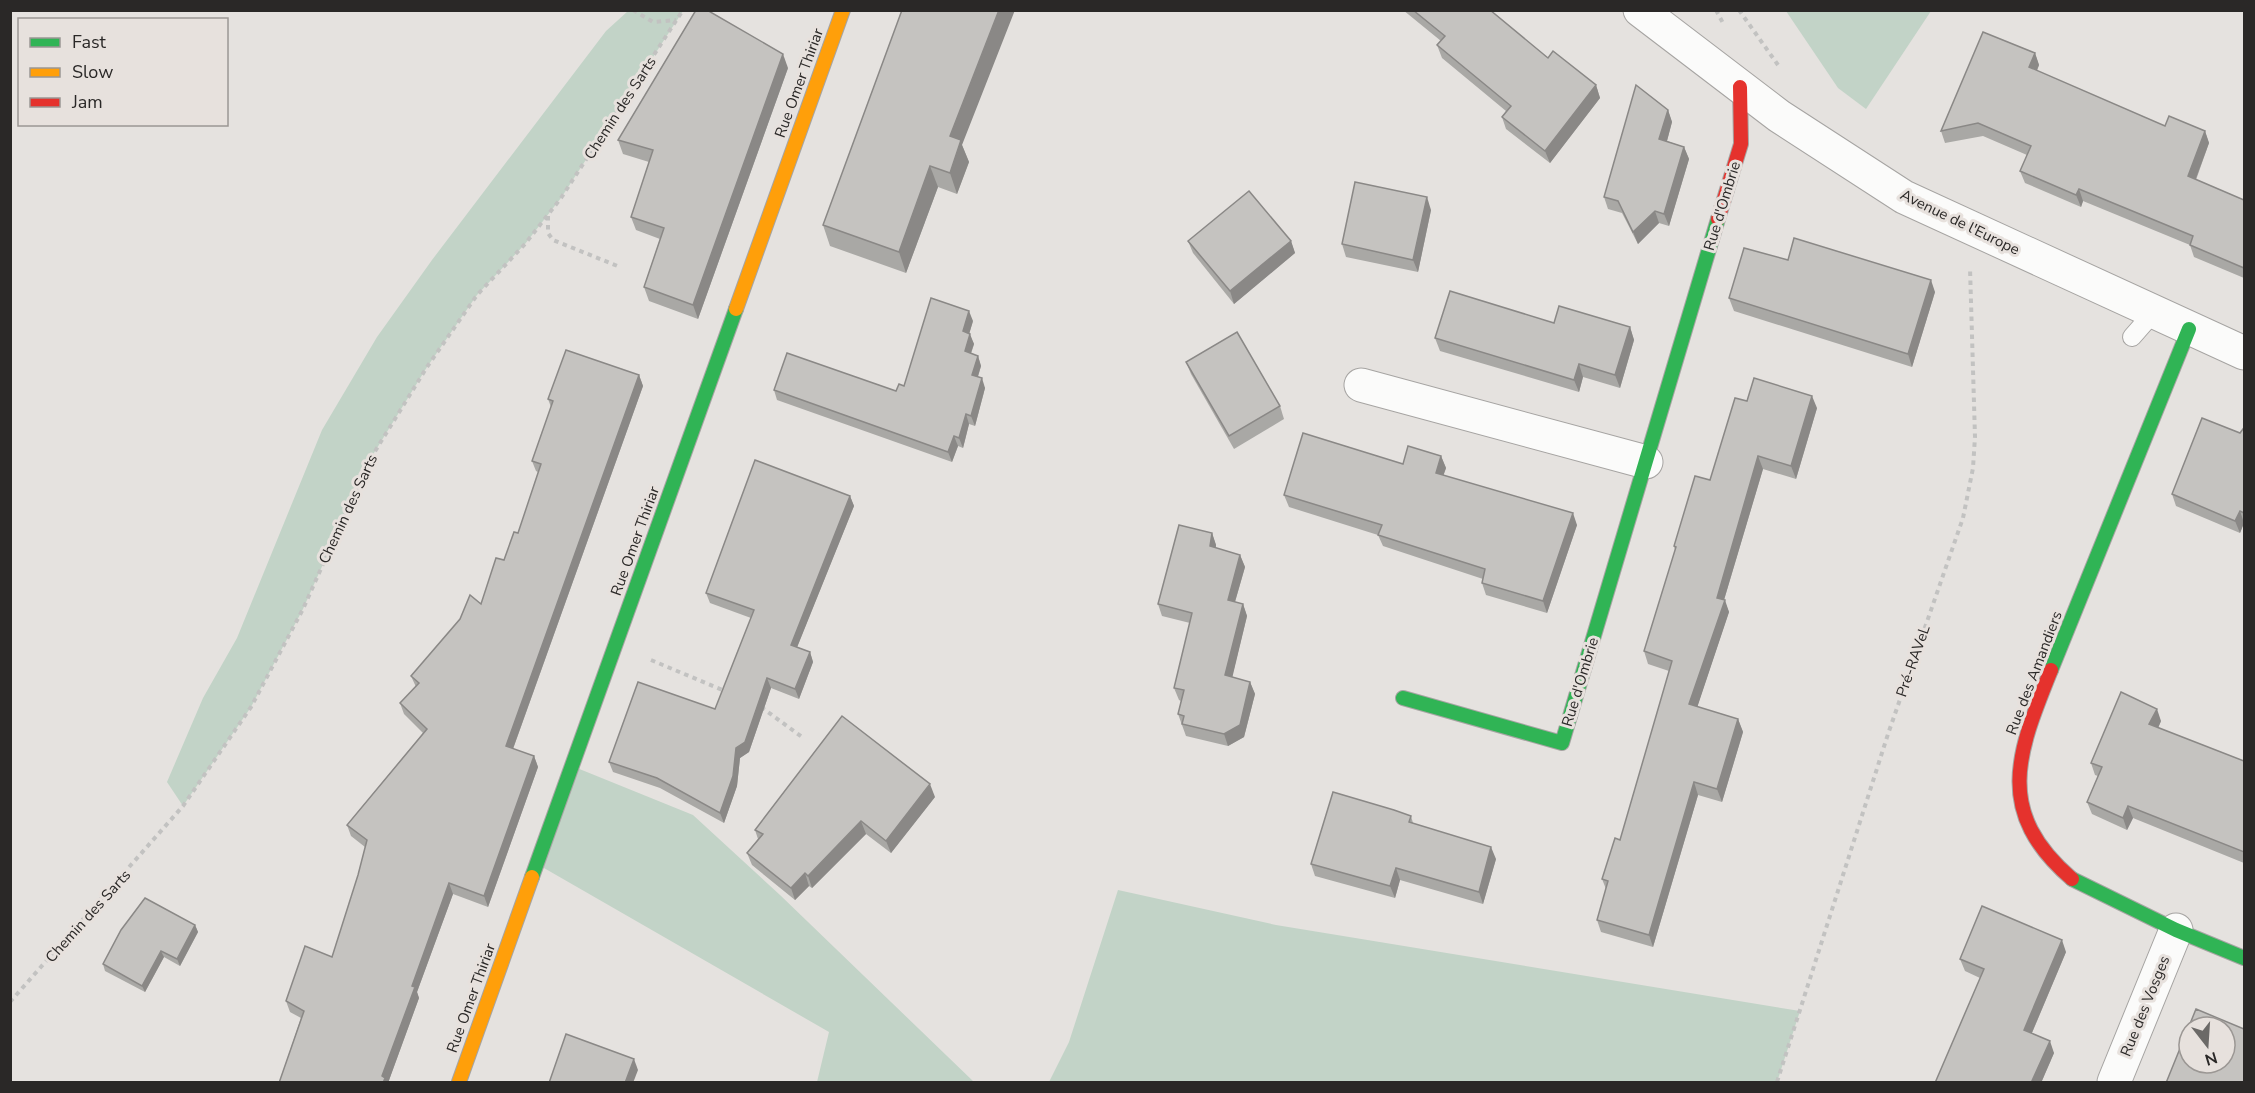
<svg xmlns="http://www.w3.org/2000/svg" width="2255" height="1093" font-family="'Nunito Sans',sans-serif">
<style>
.green{fill:#c2d3c7}
.lines{fill:none;stroke-linecap:round;stroke-linejoin:round}
.lane-casing{stroke:#a6a4a2;stroke-width:20}
.street-casing{stroke:#a6a4a2;stroke-width:35}
.fast-casing{stroke:#a6a4a2;stroke-width:16}
.slow-casing{stroke:#a6a4a2;stroke-width:16}
.jam-casing{stroke:#a6a4a2;stroke-width:16}
.path{stroke:#c2c2c1;stroke-width:4;stroke-dasharray:4.5 4.5;stroke-linecap:butt}
.lane{stroke:#fbfbfa;stroke-width:18}
.street{stroke:#fbfbfa;stroke-width:33}
.fast{stroke:#30b455;stroke-width:14}
.slow{stroke:#ff9f0a;stroke-width:14}
.jam{stroke:#e5322d;stroke-width:14}
.wall{fill:#a9a8a5}
.shaded-wall{fill:#8a8886}
.building{fill:#c5c3c0;stroke:#8a8886;stroke-width:1.5;fill-rule:evenodd}
.labels{text-anchor:middle;stroke-width:6;stroke-linejoin:round;paint-order:stroke}
.street-label{font-size:15px;fill:#2a2827;stroke:#e7e1dd}
</style>
<rect width="100%" height="100%" fill="#e5e2df"/>
<!-- green -->
<g class="green">
<path d="M628,11H683L561,198L525,244L477,295L427,367L369,461L303,609L251,707L183,806L167,782L203,698L237,638L322,430L377,337L432,260L606,31Z"/>
<path d="M1786,11H1931L1866,109L1838,88Z"/>
<path d="M572,766L693,815L780,895L974,1082H817L829,1032L537,864Z"/>
<path d="M1118,890L1276,925L1800,1011L1777,1082H1049L1069,1042Z"/>
</g>
<g class="lines">
<!-- lane casing -->
<g class="lane-casing">
<path id="lane" d="M2132,337L2153,313"/>
</g>
<!-- street casing -->
<g class="street-casing">
<g id="street">
<path d="M1640,10L1779,116L1904,197L2244,353"/>
<path d="M1361,385L1646,462"/>
<path d="M2114,1082L2176,930"/>
</g>
</g>
<!-- fast casing -->
<g class="fast-casing">
<g id="fast">
<path d="M2051,670L2189,329"/>
<path d="M1403,698L1562,743L1718,219"/>
<path d="M532,877L736,309"/>
<path d="M2072,879L2176,930L2244,958"/>
</g>
</g>
<!-- slow casing -->
<g class="slow-casing">
<g id="slow">
<path d="M736,309L843,10"/>
<path d="M459,1082L532,877"/>
</g>
</g>
<!-- jam casing -->
<g class="jam-casing">
<g id="jam">
<path d="M1718,219L1741,144L1740,87"/>
<path d="M2051,670C2017,754 1994,812 2072,879"/>
</g>
</g>
<!-- path -->
<g class="path">
<path d="M633,10L653,22L676,20"/>
<path d="M1096,10V11"/>
<path d="M1716,10L1724,25"/>
<path d="M1739,10L1778,65"/>
<path d="M548,216V233L553,240L620,267"/>
<path d="M651,660L727,692"/>
<path d="M761,707L802,737"/>
<path d="M10,1002L183,806L251,707L303,609L369,461L427,367L477,295L525,244L561,198L683,10"/>
<path d="M1777,1082L1888,734L1963,518L1973,468L1975,437L1970,268"/>
</g>
<!-- lane -->
<use href="#lane" class="lane"/>
<!-- street -->
<use href="#street" class="street"/>
<!-- fast -->
<use href="#fast" class="fast"/>
<!-- slow -->
<use href="#slow" class="slow"/>
<!-- jam -->
<use href="#jam" class="jam"/>
</g>
<!-- wall -->
<g class="wall">
<path d="M1403,10H1490L1548,58L1596,85L1600,98L1550,163L1506,129L1502,117L1506,111L1442,58L1437,45L1441,41Z"/>
<path d="M2035,53L2039,65L2037,71L2165,126L2205,131L2209,143L2196,180L2244,200V278L2194,257L2190,245L2083,201L2081,207L2025,183L2020,171L2027,155L1983,136L1945,143L1941,131Z"/>
<path d="M788,68L698,319L649,301L644,287L660,239L636,230L631,217L649,162L623,154L618,140Z"/>
<path d="M1668,110L1672,122L1667,141L1684,147L1689,159L1669,226L1659,223L1638,244L1622,213L1608,209L1604,197Z"/>
<path d="M962,145L969,162L957,194L938,187L906,273L830,246L823,225Z"/>
<path d="M1431,210L1418,272L1346,257L1342,244Z"/>
<path d="M1188,241H1291L1295,253L1234,304L1193,253Z"/>
<path d="M1788,260L1935,292L1912,367L1734,311L1729,298Z"/>
<path d="M973,321L969,334L974,344L971,354L978,356L981,366L978,377L985,388L975,426L969,424L963,448L958,446L952,462L777,400L774,390L896,391L904,386Z"/>
<path d="M1554,323L1630,327L1634,340L1620,388L1583,377L1579,392L1440,351L1435,338Z"/>
<path d="M1186,362L1280,406L1284,419L1234,449L1191,374Z"/>
<path d="M639,375L643,386L513,749L534,756L538,767L488,907L453,894L417,992L419,998L388,1083H279L301,1018L290,1012L286,1001L332,957L358,875L365,847L351,836L347,825L423,733L404,714L400,703L416,687L411,676L481,604L518,533L538,472L536,471L532,461L551,407L548,399Z"/>
<path d="M1747,401L1817,408L1796,479L1763,469L1724,600L1729,612L1697,707L1738,719L1743,732L1722,802L1698,795L1653,947L1601,932L1597,920L1606,889L1602,879L1620,840L1669,671L1648,664L1644,651L1675,550L1674,546L1710,480Z"/>
<path d="M2244,430V523L2240,533L2176,506L2172,494L2240,433Z"/>
<path d="M1441,456L1446,468L1443,476L1577,525L1547,613L1486,595L1482,583L1483,579L1383,546L1378,535L1289,507L1284,495L1403,464Z"/>
<path d="M850,496L854,506L797,647L810,652L813,662L799,699L771,688L749,752L740,758L737,786L724,823L660,788L613,772L609,762L715,709L751,618L710,603L706,593Z"/>
<path d="M1212,533L1216,545V548L1240,555L1245,567L1235,602L1243,604L1247,616L1232,677L1250,682L1255,694L1244,737L1228,746L1186,736L1178,714L1181,701L1179,700L1174,688L1190,623L1162,616L1158,604Z"/>
<path d="M2161,721L2158,728L2244,761V863L2133,818L2127,830L2092,814L2087,802L2098,776L2095,775L2091,763Z"/>
<path d="M935,797L891,853L866,834L812,888L809,886L795,900L752,865L747,853L758,839L755,830Z"/>
<path d="M1411,816L1413,823L1496,859L1483,904L1400,880L1395,898L1315,876L1311,864Z"/>
<path d="M195,925L198,932L180,966L164,957L145,992L105,971L103,964Z"/>
<path d="M2066,952L2032,1033L2054,1053L2041,1083L1980,978L1965,971L1960,959Z"/>
</g>
<!-- shaded-wall -->
<g class="shaded-wall">
<path d="M999,10H1015L962,145L969,162L957,194L950,173V136Z"/>
<path d="M2035,53L2039,65L2033,79L2029,67Z"/>
<path d="M783,54L788,68L698,319L693,305Z"/>
<path d="M1596,85L1600,98L1550,163L1545,151Z"/>
<path d="M1668,110L1672,122L1664,152L1659,139Z"/>
<path d="M2205,131L2209,143L2192,189L2188,176Z"/>
<path d="M1684,147L1689,159L1669,226L1664,214Z"/>
<path d="M930,166L938,187L906,273L899,252Z"/>
<path d="M2079,189L2083,201L2081,207L2076,195Z"/>
<path d="M1427,197L1431,210L1418,272L1413,260Z"/>
<path d="M1655,211L1659,223L1638,244L1633,232Z"/>
<path d="M1291,241L1295,253L1234,304L1230,291Z"/>
<path d="M1931,280L1935,292L1912,367L1908,354Z"/>
<path d="M969,311L973,321L967,341L963,331Z"/>
<path d="M1630,327L1634,340L1620,388L1615,375Z"/>
<path d="M970,334L974,344L968,361L965,351Z"/>
<path d="M978,356L981,366L975,385L972,375Z"/>
<path d="M1579,364L1583,377L1579,392L1574,380Z"/>
<path d="M639,375L643,386L510,757L506,746Z"/>
<path d="M982,378L985,388L975,426L971,416Z"/>
<path d="M1812,396L1817,408L1796,479L1791,466Z"/>
<path d="M966,414L969,424L963,448L959,438Z"/>
<path d="M954,436L958,446L952,462L948,452Z"/>
<path d="M1441,456L1446,468L1440,485L1436,473Z"/>
<path d="M1758,456L1763,469L1721,610L1717,598Z"/>
<path d="M850,496L854,506L794,655L791,645Z"/>
<path d="M2240,511L2244,523L2240,533L2235,521Z"/>
<path d="M1573,513L1577,525L1547,613L1543,601Z"/>
<path d="M1212,533L1216,545L1214,558L1210,546Z"/>
<path d="M1240,555L1245,567L1232,612L1228,600Z"/>
<path d="M1725,600L1729,612L1694,717L1689,704Z"/>
<path d="M1243,604L1247,616L1230,687L1225,675Z"/>
<path d="M810,652L813,662L799,699L795,689Z"/>
<path d="M767,678L771,688L749,752L740,758L737,786L724,823L720,813L736,748Z"/>
<path d="M1250,682L1255,694L1244,737L1228,746L1224,734Z"/>
<path d="M2157,709L2161,721L2154,737L2149,724Z"/>
<path d="M1738,719L1743,732L1722,802L1717,789Z"/>
<path d="M534,756L538,767L488,907L484,896Z"/>
<path d="M1694,782L1698,795L1653,947L1649,935Z"/>
<path d="M930,784L935,797L891,853L886,841Z"/>
<path d="M2128,806L2133,818L2127,830L2123,818Z"/>
<path d="M861,821L866,834L812,888L808,876Z"/>
<path d="M1491,847L1496,859L1483,904L1479,892Z"/>
<path d="M1396,868L1400,880L1395,898L1390,886Z"/>
<path d="M805,873L809,886L795,900L791,888Z"/>
<path d="M449,883L453,894L417,992L419,998L388,1083H383L382,1076L412,986Z"/>
<path d="M195,925L198,932L180,966L177,959Z"/>
<path d="M2062,940L2066,952L2028,1042L2024,1030Z"/>
<path d="M161,951L164,957L145,992L142,986Z"/>
<path d="M2050,1041L2054,1053L2041,1083H2031Z"/>
<path d="M634,1059L638,1070L633,1083H625Z"/>
</g>
<!-- building -->
<g class="building">
<path d="M696,10H707L783,54L693,305L644,287L664,228L631,217L653,150L618,140Z"/>
<path d="M902,10H999L950,136L961,140L950,173L930,166L899,252L823,225Z"/>
<path d="M1413,10H1490L1548,58L1553,51L1596,85L1545,151L1502,117L1511,106L1437,45L1445,36Z"/>
<path d="M1983,32L2035,53L2029,67L2165,126L2169,116L2205,131L2188,176L2244,200V268L2190,245L2193,236L2079,189L2076,195L2020,171L2031,146L1978,123L1941,131Z"/>
<path d="M1636,85L1668,110L1659,139L1684,147L1664,214L1655,211L1633,232L1618,201L1604,197Z"/>
<path d="M1355,182L1427,197L1413,260L1342,244Z"/>
<path d="M1249,191L1291,241L1230,291L1188,241Z"/>
<path d="M1794,238L1931,280L1908,354L1729,298L1744,248L1788,260Z"/>
<path d="M1450,291L1554,323L1559,306L1630,327L1615,375L1579,364L1574,380L1435,338Z"/>
<path d="M931,298L969,311L963,331L970,334L965,351L978,356L972,375L982,378L971,416L966,414L959,438L954,436L948,452L774,390L787,353L896,391L899,384L904,386Z"/>
<path d="M1237,332L1280,406L1229,436L1186,362Z"/>
<path d="M566,350L639,375L506,746L534,756L484,896L449,883L412,986L415,987L382,1076L385,1078L383,1083H279L304,1011L286,1001L305,946L332,957L358,875L367,840L347,825L427,729L400,703L419,683L411,676L460,619L470,595L481,604L496,558L504,560L514,532L518,533L541,464L532,461L553,401L548,399Z"/>
<path d="M1754,378L1812,396L1791,466L1758,456L1717,598L1725,600L1689,704L1738,719L1717,789L1694,782L1649,935L1597,920L1608,881L1602,879L1615,838L1620,840L1672,661L1644,651L1676,547L1674,546L1695,476L1710,480L1735,398L1747,401Z"/>
<path d="M2202,418L2240,433L2243,429L2244,430V513L2240,511L2235,521L2172,494Z"/>
<path d="M1303,433L1403,464L1408,446L1441,456L1436,473L1573,513L1543,601L1482,583L1485,569L1378,535L1382,525L1284,495Z"/>
<path d="M755,460L850,496L791,645L810,652L795,689L767,678L745,742L736,748L733,776L720,813L657,778L609,762L638,682L715,709L754,610L706,593Z"/>
<path d="M1179,525L1212,533L1210,546L1240,555L1228,600L1243,604L1225,675L1250,682L1240,725L1224,734L1182,724L1184,716L1178,714L1184,690L1174,688L1192,613L1158,604Z"/>
<path d="M2121,692L2157,709L2149,724L2244,761V852L2128,806L2123,818L2087,802L2102,767L2091,763Z"/>
<path d="M842,716L930,784L886,841L861,821L808,876L805,873L791,888L747,853L763,834L755,830Z"/>
<path d="M1333,792L1394,810L1411,816L1409,822L1491,847L1479,892L1396,868L1390,886L1311,864Z"/>
<path d="M145,898L195,925L177,959L161,951L142,986L103,964L121,930Z"/>
<path d="M1982,906L2062,940L2024,1030L2050,1041L2031,1083H1935L1984,969L1960,959Z"/>
<path d="M2196,1009L2244,1029V1083H2166ZM2189,1027H2225V1063H2189Z"/>
<path d="M566,1034L634,1059L625,1083H549Z"/>
</g>
<g class="labels">
<!-- street labels -->
<g class="street-label">
<text transform="translate(799 83) rotate(-70)" y="5">Rue Omer Thiriar</text>
<text transform="translate(620 108) rotate(-57)" y="5">Chemin des Sarts</text>
<text transform="translate(1722 206) rotate(-73)" y="5">Rue d'Ombrie</text>
<text transform="translate(1960 222) rotate(26)" y="5">Avenue de l'Europe</text>
<text transform="translate(348 509) rotate(-65)" y="5">Chemin des Sarts</text>
<text transform="translate(635 541) rotate(-70)" y="5">Rue Omer Thiriar</text>
<text transform="translate(1913 661) rotate(-71)" y="5">Pré-RAVeL</text>
<text transform="translate(2034 673) rotate(-69)" y="5">Rue des Amandiers</text>
<text transform="translate(1580 682) rotate(-73)" y="5">Rue d'Ombrie</text>
<text transform="translate(88 916) rotate(-48)" y="5">Chemin des Sarts</text>
<text transform="translate(471 998) rotate(-70)" y="5">Rue Omer Thiriar</text>
<text transform="translate(2145 1006) rotate(-68)" y="5">Rue des Vosges</text>
</g>
</g>
<!-- border -->
<rect width="2255" height="1093" fill="none" stroke="#2a2827" stroke-width="24"/>
<!-- legend -->
<rect x="18" y="18" width="210" height="108" fill="#e7e1dd" stroke="#9b9794" stroke-width="1.5"/>
<rect x="30" y="38" width="30" height="9" fill="#30b455" stroke="#9b9794" stroke-width="1.5"/>
<text x="72" y="48" font-size="18" fill="#2a2827">Fast</text>
<rect x="30" y="68" width="30" height="9" fill="#ff9f0a" stroke="#9b9794" stroke-width="1.5"/>
<text x="72" y="78" font-size="18" fill="#2a2827">Slow</text>
<rect x="30" y="98" width="30" height="9" fill="#e5322d" stroke="#9b9794" stroke-width="1.5"/>
<text x="72" y="108" font-size="18" fill="#2a2827">Jam</text>
<!-- north arrow -->
<g transform="translate(2207 1045) rotate(163)"><circle r="28" fill="#e7e1dd" stroke="#9b9794" stroke-width="1.5"/>
<path d="M0-4.5L10 22L0 15L-10 22Z" fill="#6b6967"/>
<text y="-9" font-size="16" font-weight="bold" text-anchor="middle" fill="#2a2827">N</text>
</g>
</svg>
